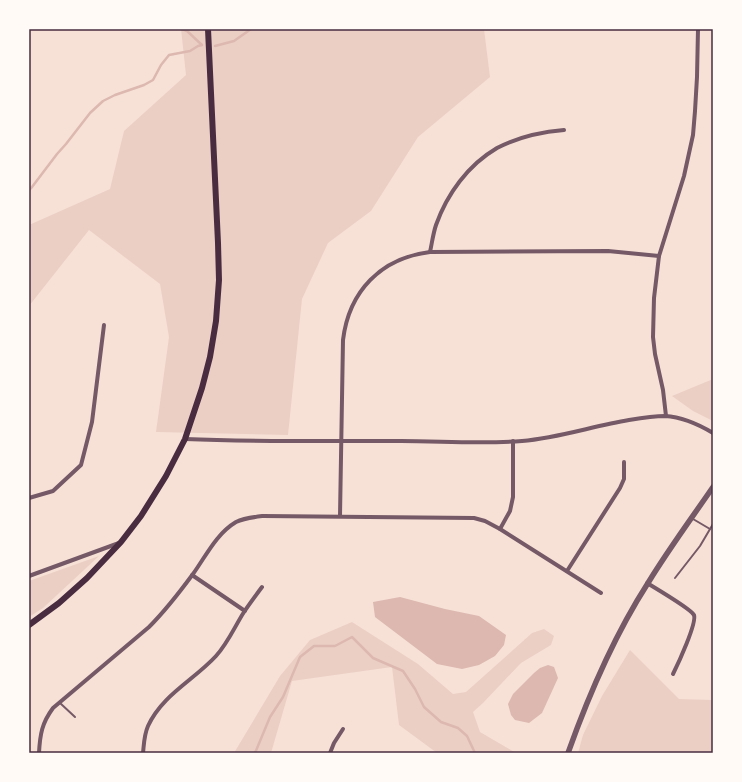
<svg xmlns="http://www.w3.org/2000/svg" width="742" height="782" font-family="'Archivo Narrow',sans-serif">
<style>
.green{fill:#ebcfc5}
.water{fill:#dcb8b0}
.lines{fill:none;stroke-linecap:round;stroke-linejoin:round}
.stream{stroke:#dcb8b0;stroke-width:2.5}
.service{stroke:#755966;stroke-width:2}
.minor{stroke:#755966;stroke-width:4}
.tertiary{stroke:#755966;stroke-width:5.5}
.secondary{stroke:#4a2c40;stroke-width:6}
.neatline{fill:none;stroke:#4a2c40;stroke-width:1.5}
</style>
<rect width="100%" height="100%" fill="#f7e1d7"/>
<!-- green -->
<g class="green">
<path d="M181,29H484L490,77L418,137L371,211L328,243L302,299L288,435L156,432L169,337L160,284L89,230L29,306V225L110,189L124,131L186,75Z"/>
<path d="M713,379V421L693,411L672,396Z"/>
<path d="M99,556L43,608L29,617V581Z"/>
<path d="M352,622L418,664L453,694L466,692L532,633L544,629L554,636L551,645L521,663L483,703L473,712L480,732L516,753H437L399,725L392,667L292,681L271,753H234L280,676L310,640Z"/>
<path d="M630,650L679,699L713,700V753H578L583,735L602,696Z"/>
</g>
<!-- water -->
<g class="water">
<path d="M400,597L445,609L479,616L506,635L504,645L495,656L479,665L462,669L437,664L375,617L373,602Z"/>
<path d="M548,665L554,667L558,678L542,713L529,723L515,720L511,715L508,704L513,694L534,673L540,668Z"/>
</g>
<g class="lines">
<!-- stream -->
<g class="stream">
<path d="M182,29L187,31L202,45"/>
<path d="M215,46L234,41L251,29"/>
<path d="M29,190L32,187L57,154L66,144L90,113L103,101L115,95L144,85L153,80L161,65L169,55L190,51L198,46L202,45"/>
<path d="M255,753L270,717L283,697L300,657L314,646H335L352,637L373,658L403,671L415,689L424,707L441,722L458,728L467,736L475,753"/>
</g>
<!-- service -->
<g class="service">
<path d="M693,519L710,529"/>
<path d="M675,578L700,546L713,524"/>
<path d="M60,703L75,717"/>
</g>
<!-- minor -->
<g class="minor">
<path d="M430,252C432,243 433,234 436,225C447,194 468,165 497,148C518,137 541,132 564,130"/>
<path d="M666,416L663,390L655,354L653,337L654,298L659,256L684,176L693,135L695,111L697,77L698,29"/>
<path d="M185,439C257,442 329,441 401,441C441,441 482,444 522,441C558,438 593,426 629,420C641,418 653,416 665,416C682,417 698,424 713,433"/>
<path d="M29,498L53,491L81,465L92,422L104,325"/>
<path d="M340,516L343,340C349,291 381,258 430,252L608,251L659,256"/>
<path d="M500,529L510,511L513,497V441"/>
<path d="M567,571L620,488L624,479V462"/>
<path d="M192,575L245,611"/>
<path d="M29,576L119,543"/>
<path d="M647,583C655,588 691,609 694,615C697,623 678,664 673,674"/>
<path d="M39,753C40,734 42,723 53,708L149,627C165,611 179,593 193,574C206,556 216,534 236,522C244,518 254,517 263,516L474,518L485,521L500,529L601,593"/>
<path d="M143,753C144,744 144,735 148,726C162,695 194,680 216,656C228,643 235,626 244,612C250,603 256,595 262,587"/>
<path d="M330,753L334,743L343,729"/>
</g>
<!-- tertiary -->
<path class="tertiary" d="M568,753C589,694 614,636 648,583C668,550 691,519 713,487"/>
<!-- secondary -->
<path class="secondary" d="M29,625L59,603L87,578L121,542L141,516L166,476L185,439L202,388L210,357L216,321L219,280L218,243L208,29"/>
</g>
<!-- border -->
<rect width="742" height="782" fill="none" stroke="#fffaf5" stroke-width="60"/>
<rect x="30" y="30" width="682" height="722" class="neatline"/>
</svg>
